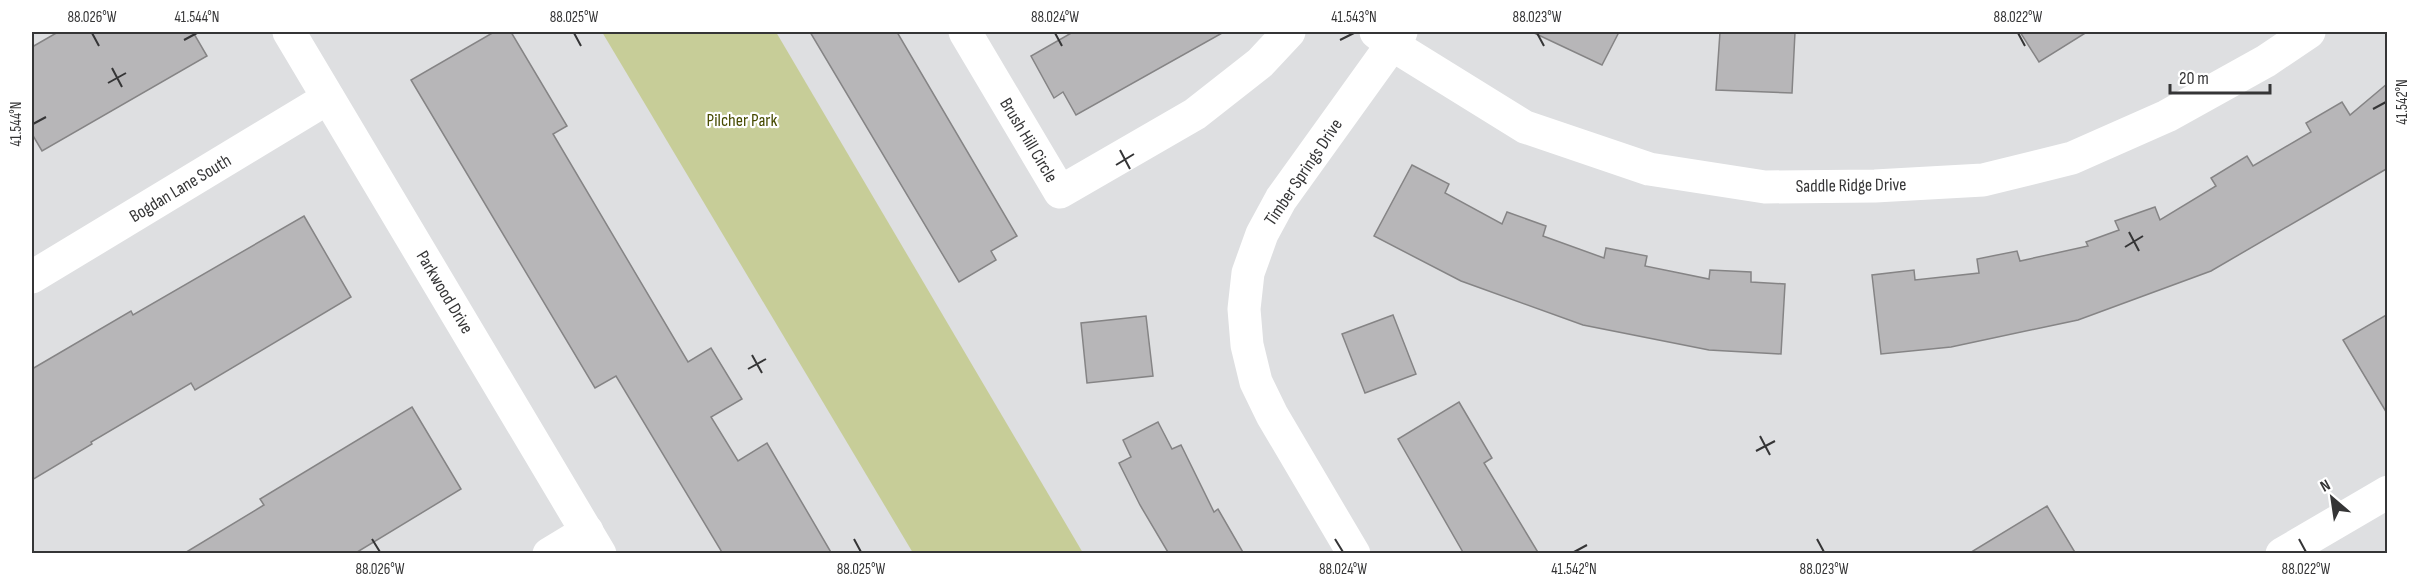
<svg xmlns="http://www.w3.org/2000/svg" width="2419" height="585" font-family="'Sofia Sans Condensed',sans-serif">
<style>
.green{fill:#c7cd98}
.building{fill:#b7b6b8;stroke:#858485;stroke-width:1.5}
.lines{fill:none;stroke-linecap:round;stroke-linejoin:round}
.minor{stroke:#fff;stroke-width:33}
.ticks{fill:none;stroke:#353536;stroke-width:2}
.labels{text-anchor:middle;stroke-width:4.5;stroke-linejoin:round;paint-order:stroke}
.park-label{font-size:18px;fill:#474b01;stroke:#fff}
.street-label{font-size:18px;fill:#353536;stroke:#fff}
.neatline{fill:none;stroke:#353536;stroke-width:2}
.ticks-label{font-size:15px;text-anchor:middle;fill:#353536}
</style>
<rect width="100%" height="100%" fill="#dedfe1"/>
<!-- green -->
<path class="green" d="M602,32H776L1083,553H913Z"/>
<!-- building -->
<g class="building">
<path d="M58,32H193L207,56L42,151L32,134V47Z"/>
<path d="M494,32H511L567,126L553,134L688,362L711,348L742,399L711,417L738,461L767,443L832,554H723L616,376L595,388L411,80Z"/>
<path d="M810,32H897L1017,236L991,251L996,260L959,282Z"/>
<path d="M1073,32H1224L1076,115L1063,92L1054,98L1031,56Z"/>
<path d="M1532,32H1619L1602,65Z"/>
<path d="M1720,32H1795L1792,93L1716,90Z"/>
<path d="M2020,32H2087L2039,62Z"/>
<path d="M2388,83V168L2211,271L2078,320L1951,347L1881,354L1872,275L1914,270L1915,280L1979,273L1977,259L2017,251L2020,261L2088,246L2086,242L2119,230L2115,221L2155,207L2160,220L2216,186L2211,178L2247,156L2253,166L2311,132L2306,123L2342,102L2350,115Z"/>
<path d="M1412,165L1449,184L1445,193L1502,224L1507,212L1546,226L1543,236L1604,258L1606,248L1647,256L1645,266L1709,279L1710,270L1751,272V282L1785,284L1781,354L1709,350L1583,325L1461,281L1374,236Z"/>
<path d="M304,216L351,297L195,390L191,383L91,442L92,444L32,480V369L131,311L133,315Z"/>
<path d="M2388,314V415L2343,340Z"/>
<path d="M1393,315L1416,374L1365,393L1342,334Z"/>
<path d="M1146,316L1153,376L1087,383L1081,323Z"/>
<path d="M1459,402L1492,458L1484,463L1539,554H1464L1398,439Z"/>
<path d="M412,407L461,489L354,554H183L264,505L260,499Z"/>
<path d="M1158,422L1172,449L1181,445L1214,512L1218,509L1244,554H1169L1140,505L1119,463L1131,457L1123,440Z"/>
<path d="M2047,506L2076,554H1968Z"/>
</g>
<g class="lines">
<!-- minor -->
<g class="minor">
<path d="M289,32L600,554"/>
<path d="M965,32L1060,192L1195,114L1260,63L1289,32"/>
<path d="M1376,32L1391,44L1525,127L1649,169L1765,187L1875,186L1983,180L2072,158L2167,116L2266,61L2309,32"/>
<path d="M32,277L328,98"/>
<path d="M549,554L587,531"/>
<path d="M1354,554L1272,415L1256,382L1247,345L1244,309L1248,273L1262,234L1281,199L1401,32"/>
<path d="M2282,554L2388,492"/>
</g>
</g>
<!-- ticks -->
<path class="ticks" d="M92,33L99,46M574,33L581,46M1055,33L1062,46M1537,33L1544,46M2018,33L2025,46M184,40L197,33M1340,40L1354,33M112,68L122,87M108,83L126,73M2373,109L2386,102M33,124L46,117M1120,150L1130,169M1116,165L1134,154M2129,232L2139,251M2125,247L2143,236M752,355L762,373M748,369L766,359M1760,436L1770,455M1756,451L1775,441M372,539L380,552M854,539L861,552M1335,539L1343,552M1817,539L1824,552M2299,539L2306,552M1574,552L1587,545"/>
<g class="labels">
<!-- park labels -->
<g class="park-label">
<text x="742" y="126">Pilcher Park</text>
</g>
<!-- street labels -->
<g class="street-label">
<text transform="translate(1029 140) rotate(59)" y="6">Brush Hill Circle</text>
<text transform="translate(1303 172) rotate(-56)" y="6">Timber Springs Drive</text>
<text transform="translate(1851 185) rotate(-1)" y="6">Saddle Ridge Drive</text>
<text transform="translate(180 188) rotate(-31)" y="6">Bogdan Lane South</text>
<text transform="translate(445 292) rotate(59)" y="6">Parkwood Drive</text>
</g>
</g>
<!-- border -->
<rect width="2419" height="585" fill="none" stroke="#ffffff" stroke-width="66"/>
<!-- north arrow -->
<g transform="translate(2332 498) rotate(331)" stroke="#ffffff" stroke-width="4.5" paint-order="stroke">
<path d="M0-4.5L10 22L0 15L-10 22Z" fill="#353536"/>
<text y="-9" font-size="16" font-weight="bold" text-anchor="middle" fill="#353536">N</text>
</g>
<!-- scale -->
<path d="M2170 84v9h100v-9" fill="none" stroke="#353536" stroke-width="3"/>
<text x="2179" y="84" font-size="18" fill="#353536" stroke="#ffffff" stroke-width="4.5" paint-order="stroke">20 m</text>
<rect x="33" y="33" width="2353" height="519" class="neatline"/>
<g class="ticks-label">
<text x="92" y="22">88.026°W</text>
<text x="197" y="22">41.544°N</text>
<text x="574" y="22">88.025°W</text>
<text x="1055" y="22">88.024°W</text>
<text x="1354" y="22">41.543°N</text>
<text x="1537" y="22">88.023°W</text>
<text x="2018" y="22">88.022°W</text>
<text transform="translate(2402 102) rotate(-90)" y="5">41.542°N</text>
<text transform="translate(16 124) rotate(-90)" y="5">41.544°N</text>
<text x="380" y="574">88.026°W</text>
<text x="861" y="574">88.025°W</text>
<text x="1343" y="574">88.024°W</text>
<text x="1574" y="574">41.542°N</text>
<text x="1824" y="574">88.023°W</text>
<text x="2306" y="574">88.022°W</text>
</g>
</svg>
